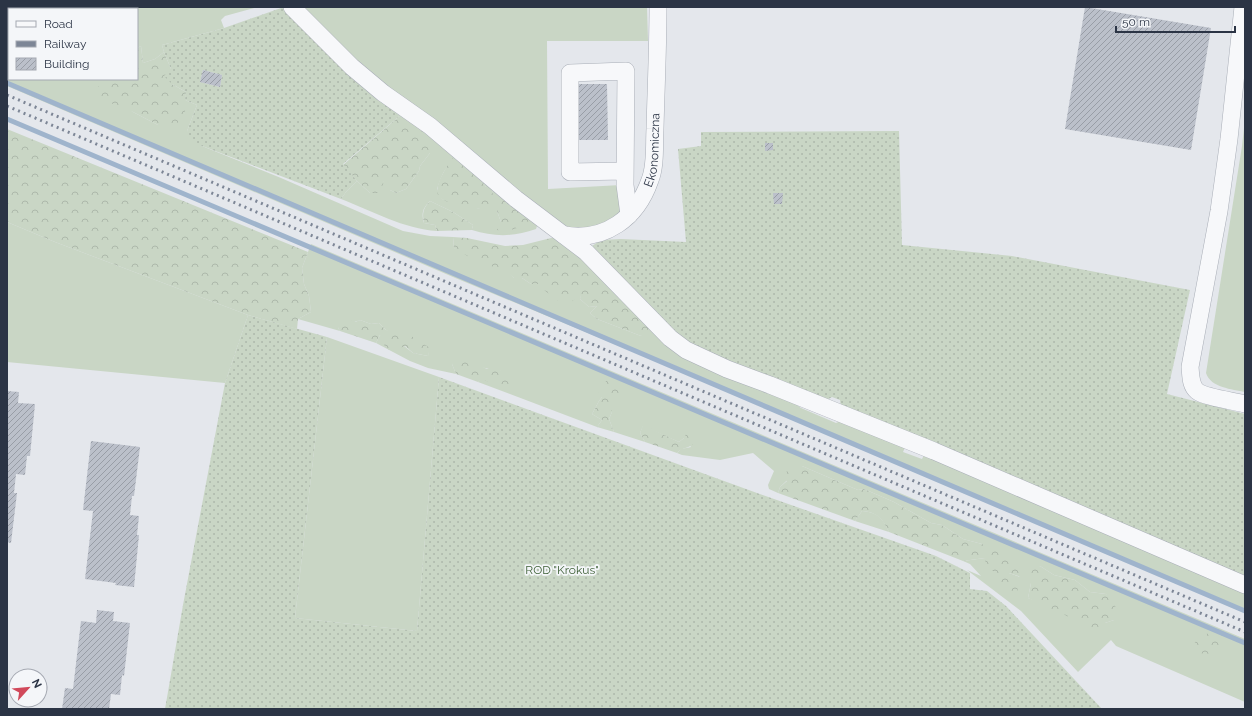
<svg xmlns="http://www.w3.org/2000/svg" width="1252" height="716" font-family="Raleway,sans-serif">
<style>
.grass{fill:#c9d6c5;fill-rule:evenodd}
.forest{fill:url(#forest-crowns)}
.garden{fill:url(#garden-dots);fill-rule:evenodd}
.lines{fill:none;stroke-linecap:round;stroke-linejoin:round}
.stream{stroke:#9fb4cc;stroke-width:5}
.building{fill:url(#building-hatch)}
.minor-casing{stroke:#a9aeb7;stroke-width:18}
.minor{stroke:#f7f8fa;stroke-width:17}
.rail{stroke:#7d8696;stroke-width:3;stroke-dasharray:2 4;stroke-linecap:butt}
.labels{text-anchor:middle;stroke-width:3.5;stroke-linejoin:round;paint-order:stroke}
.street-label{font-size:12px;fill:#2b3445;stroke:#f4f6f9}
.park-label{font-size:12px;fill:#3f6138;stroke:#f4f6f9}
</style>
<defs>
<pattern id="forest-crowns" width="20" height="18" patternUnits="userSpaceOnUse"><rect width="20" height="18" fill="#c9d6c5"/><path d="M2 6a3 3 0 1 1 6 0M12 15a3 3 0 1 1 6 0" fill="none" stroke="#adb8ab"/></pattern>
<pattern id="garden-dots" width="8" height="8" patternUnits="userSpaceOnUse"><rect width="8" height="8" fill="#c9d6c5"/><path d="M2 2h.1M6 6h.1" fill="none" stroke="#adb8ab" stroke-width="1.8" stroke-linecap="round"/></pattern>
<pattern id="building-hatch" width="6" height="6" patternUnits="userSpaceOnUse"><rect width="6" height="6" fill="#bbc0ca"/><path d="M-1 1l2-2M0 6l6-6M5 7l2-2" fill="none" stroke="#989da6"/></pattern>
</defs>
<rect width="100%" height="100%" fill="#e4e7ec"/>
<!-- grass -->
<g class="grass">
<path d="M7,7H258L225,16L221,20L224,28L162,45L164,52L155,59L143,63L141,46L137,48V9H9V79H98V85L133,112L158,125L185,113V100L197,105L187,131L202,146L281,178L403,231L430,236L453,237L454,248L487,260L502,264L514,278H522L531,284H543L582,292L580,299L589,307L597,306L590,313L597,319L641,336L649,320L790,399L801,408L836,423L843,420L906,445L903,452L922,459L925,453L1245,590V613L747,399L453,277L7,86Z"/>
<path d="M298,7H647L648,41H547L548,189L621,185L622,215L615,222L567,232L378,84Z"/>
<path d="M298,22L462,155C445,167 444,169 437,189L442,199L480,209C490,201 494,201 492,187H486L482,181L523,207L497,211L501,222L529,213L537,226L536,229C514,237 494,237 472,230L473,225L453,212L430,201C423,208 421,213 424,223L435,225L437,231C404,229 372,211 341,199L346,192L357,181L370,193L384,181L390,180V190L396,193L406,189L419,171L420,166L430,153L399,111L361,86Z"/>
<path d="M1245,119V392C1232,389 1211,388 1206,373L1242,146Z"/>
<path d="M7,222L55,242L248,315L225,383L7,362Z"/>
<path d="M311,244L1245,639V702L1116,646L1111,640L1078,672L1021,611L967,570L981,576L970,564L963,561L985,558L995,572L1009,580V573L1020,577L982,544L963,539L942,525L931,523L894,502L864,489L858,490L802,466L780,487L778,493L769,489L768,485L774,471L753,453L720,460L682,455L677,453L681,449L691,447L684,438L679,442L643,426L640,433L645,442L614,432L609,419L612,412V405L602,397L599,401L592,414L602,420L597,427L478,382L481,379L501,371C486,369 466,362 452,364L456,374L428,368L410,361L376,343L380,335L404,346L413,353L428,356L429,348L386,330L379,323L371,324L360,320L338,328L340,331L298,319L311,312L309,296L304,284L302,268ZM1040,566L1054,575L1075,580L1090,592L1106,594L1114,620L1105,623L1028,598L1031,583Z"/>
<path d="M327,337L439,377L417,631L295,618Z"/>
<path d="M862,511C878,512 883,519 889,532L855,521Z"/>
</g>
<!-- forest -->
<g class="forest">
<path d="M141,46L143,63L155,59L164,52L171,69L172,84L186,92L185,113L177,124L169,128L158,125L133,112L98,98V79H137V48Z"/>
<path d="M403,113L426,131L423,143L426,144L430,147V153L420,166L419,171L406,189L396,193L390,190V181H384L380,193H370L357,181L343,165Z"/>
<path d="M7,129L308,252L302,268L304,284L309,296L311,312L298,319L297,329L248,315L55,242L7,222Z"/>
<path d="M455,155L482,181L486,187H492L493,196L490,206C487,208 485,209 482,209C475,209 447,203 442,199C441,199 438,195 438,195C434,184 449,163 455,155Z"/>
<path d="M510,197L529,213V221C519,228 509,233 497,230L501,222L497,211L499,201Z"/>
<path d="M430,201L453,212L473,225L472,230L437,231L435,225L424,223C422,213 423,208 430,201Z"/>
<path d="M453,237L467,238L505,246L523,245L555,237L600,272L649,320L648,331L641,336L597,319L590,313L597,306L589,307L580,299L581,293L568,305L561,303L544,290L543,284H531L522,278H514L502,267V265L497,268L491,266L487,261H476L454,248Z"/>
<path d="M346,319L355,322L360,320L371,324L379,323L386,330L405,332L430,348L428,356L413,353L405,346L400,348L389,350L384,345L380,335L376,343L340,331L338,328Z"/>
<path d="M467,359L487,369L494,366L501,371L507,370L515,385L510,391L482,379L478,382L456,374L452,364L457,360L459,363Z"/>
<path d="M607,380L620,392V405H612V412L609,419L614,432L597,427L602,420L592,414L599,401L602,397L598,391Z"/>
<path d="M643,425L679,442L684,438L686,434L692,433L694,443C689,449 682,447 677,453L645,442L640,433Z"/>
<path d="M793,465L802,466L858,490L864,489L894,502L931,523L942,525L963,539L982,544L1020,563L1021,577L1009,573V580L1019,582L1017,593L992,582L995,572L986,568L985,558L963,561L889,532C883,520 878,512 862,511L855,521L778,493L780,487L787,481L784,479L788,468Z"/>
<path d="M1040,566L1054,575L1075,580L1090,592L1106,594L1118,610L1114,620L1105,623L1095,629L1028,598L1031,583V571Z"/>
<path d="M1208,633H1218L1227,638V645L1213,654L1193,653L1195,642Z"/>
</g>
<!-- garden -->
<g class="garden">
<path d="M284,7L361,86L403,113L343,164L357,181L346,192L341,199L202,146L189,139L187,131L197,105L185,100L186,92L172,84L164,76L171,69L164,52L162,45L224,28ZM203,70L222,75L220,87L200,82Z"/>
<path d="M899,131L902,245L1012,256L1190,290L1167,394L1245,414V576L841,407L840,400L832,397L825,401L690,346L592,246L601,240L621,239L686,242L678,149L701,146V132Z"/>
<path d="M248,315L327,337L295,618L417,631L439,377L757,493L936,556L970,573V589L987,591L1006,606L1102,709H165L183,605L225,383Z"/>
</g>
<g class="lines">
<!-- stream -->
<g class="stream">
<path d="M7,83C420,257 832,436 1245,611"/>
<path d="M7,119L1245,643"/>
</g>
</g>
<!-- building -->
<g class="building">
<path d="M1085,7L1211,28L1191,150L1065,129Z"/>
<path d="M203,70L222,75L220,87L200,82Z"/>
<path d="M576,84H607L608,140H576Z"/>
<path d="M765,143H773V150L765,151Z"/>
<path d="M773,193H783L782,204H774Z"/>
<path d="M7,391L19,392L18,403L35,404L30,456H27L25,475L16,474L14,493H17L11,543L7,542Z"/>
<path d="M91,441L140,447L134,496H132L130,515L139,516L137,535H139L134,587L115,585L116,583L85,579L93,511L83,510Z"/>
<path d="M97,610L114,612L113,621L130,623L124,676L122,675L120,695L111,694L109,709H62L65,688L73,689L81,621L96,623Z"/>
</g>
<g class="lines">
<!-- minor casing -->
<g class="minor-casing">
<g id="minor">
<path d="M292,7L352,67L383,93L430,126L516,199L586,252L670,338L686,350L727,369L770,385L934,451L1245,585"/>
<path d="M1243,7L1229,139L1219,211L1190,367C1191,375 1190,385 1197,391C1204,397 1234,401 1245,404"/>
<path d="M625,171L570,172V73L626,71L625,185L629,215"/>
<path id="s1" d="M564,235C605,242 637,218 650,180C656,165 654,145 655,129C656,88 658,48 658,7"/>
</g>
</g>
<!-- minor -->
<use href="#minor" class="minor"/>
<!-- rail -->
<g class="rail">
<path d="M7,95L1245,622"/>
<path d="M7,106L1245,632"/>
</g>
</g>
<g class="labels">
<!-- street labels -->
<g class="street-label">
<text dy="4" stroke="none"><textPath href="#s1" startOffset="142">Ekonomiczna</textPath></text>
</g>
<!-- park labels -->
<g class="park-label">
<text x="562" y="574">ROD "Krokus"</text>
</g>
</g>
<!-- border -->
<rect width="1252" height="716" fill="none" stroke="#2b3445" stroke-width="16"/>
<!-- legend -->
<rect x="8" y="8" width="130" height="72" fill="#f4f6f9" stroke="#a4a8b1"/>
<rect x="16" y="21" width="20" height="6" fill="#f7f8fa" stroke="#a4a8b1"/>
<text x="44" y="28" font-size="12" fill="#2b3445">Road</text>
<rect x="16" y="41" width="20" height="6" fill="#7d8696" stroke="#a4a8b1"/>
<text x="44" y="48" font-size="12" fill="#2b3445">Railway</text>
<rect x="16" y="58" width="20" height="12" fill="url(#building-hatch)" stroke="#a4a8b1"/>
<text x="44" y="68" font-size="12" fill="#2b3445">Building</text>
<!-- north arrow -->
<g transform="translate(28 688) rotate(63)"><circle r="19" fill="#f4f6f9" stroke="#a4a8b1"/>
<path d="M0-3L7 15L0 10L-7 15Z" fill="#d1495b"/>
<text y="-6" font-size="11" font-weight="bold" text-anchor="middle" fill="#2b3445">N</text>
</g>
<!-- scale -->
<path d="M1116 26v6h119v-6" fill="none" stroke="#2b3445" stroke-width="2"/>
<text x="1122" y="26" font-size="12" fill="#2b3445" stroke="#f4f6f9" stroke-width="3" paint-order="stroke">50 m</text>
</svg>
